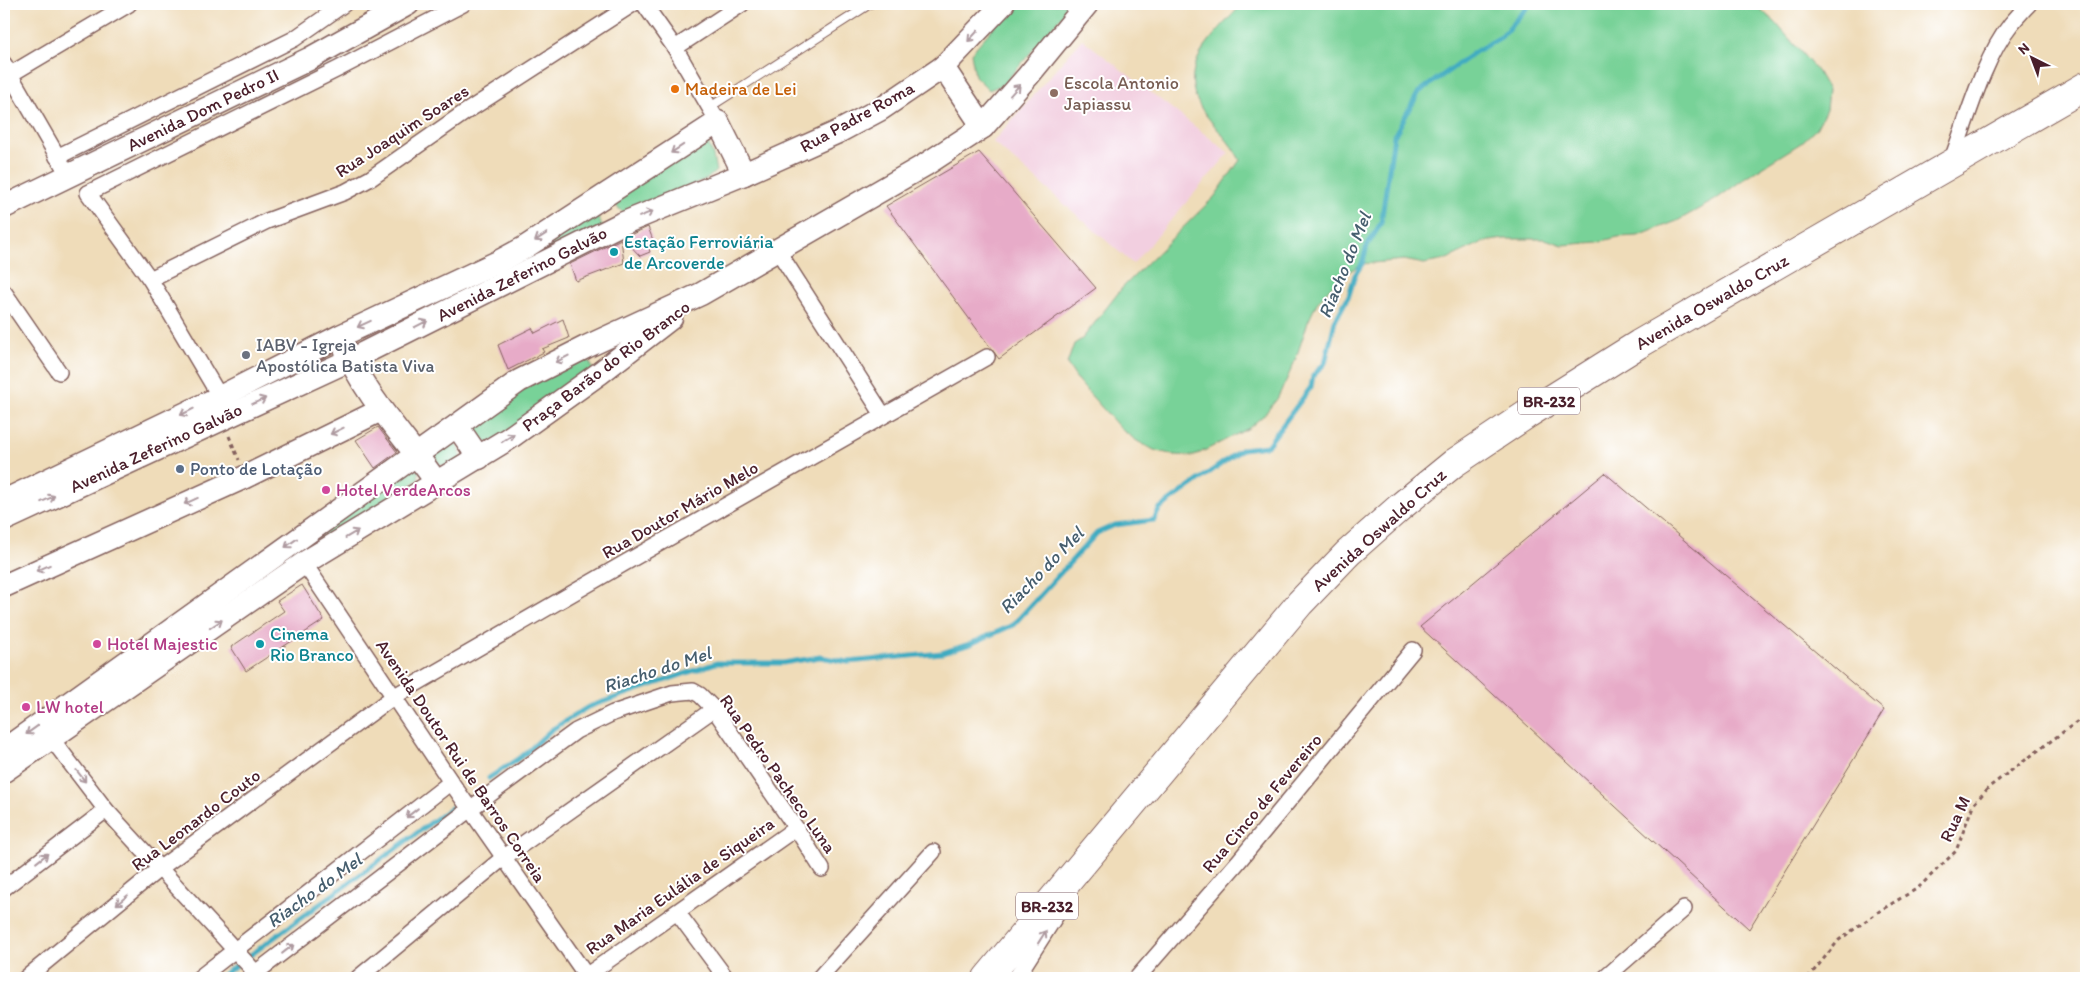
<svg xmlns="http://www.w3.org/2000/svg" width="2090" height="982" font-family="Itim,sans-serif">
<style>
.built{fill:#f2cfe0}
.green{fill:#78d298;stroke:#617862}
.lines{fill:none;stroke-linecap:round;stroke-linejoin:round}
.stream{stroke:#41abc1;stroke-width:5}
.building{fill:#e7abc8}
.lane-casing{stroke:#84615d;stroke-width:10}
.street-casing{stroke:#84615d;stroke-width:18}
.secondary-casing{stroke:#84615d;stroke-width:25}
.highway-casing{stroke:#84615d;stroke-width:30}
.path{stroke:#84615d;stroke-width:3;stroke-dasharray:4 4;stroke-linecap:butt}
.lane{stroke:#fff;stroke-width:8}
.street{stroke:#fff;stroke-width:15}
.secondary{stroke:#fff;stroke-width:22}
.highway{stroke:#fff;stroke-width:28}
.oneway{stroke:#ae9aa0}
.food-dot{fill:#e8710a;stroke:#fff;stroke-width:2}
.education-dot{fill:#8d6e63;stroke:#fff;stroke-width:2}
.culture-dot{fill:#0f9aa8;stroke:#fff;stroke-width:2}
.worship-dot{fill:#6b7280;stroke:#fff;stroke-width:2}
.service-dot{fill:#5c6f8a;stroke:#fff;stroke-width:2}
.hotel-dot{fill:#d1479c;stroke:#fff;stroke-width:2}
.labels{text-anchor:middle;stroke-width:4;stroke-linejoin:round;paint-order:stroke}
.shield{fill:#fff;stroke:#80626b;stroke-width:1}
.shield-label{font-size:16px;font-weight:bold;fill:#4a1f2b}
.education-label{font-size:18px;fill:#785e54;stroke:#fff;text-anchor:start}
.food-label{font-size:18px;fill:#c56008;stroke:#fff;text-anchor:start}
.street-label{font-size:18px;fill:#4a1f2b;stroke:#fff}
.culture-label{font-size:18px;fill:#0d838f;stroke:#fff;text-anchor:start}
.worship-label{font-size:18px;fill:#5b616d;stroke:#fff;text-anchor:start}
.service-label{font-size:18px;fill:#4e5e75;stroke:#fff;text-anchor:start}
.hotel-label{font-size:18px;fill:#b23c85;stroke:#fff;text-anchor:start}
.water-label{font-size:19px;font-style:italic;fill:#465e6e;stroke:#fff}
</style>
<rect width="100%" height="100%" fill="#fff"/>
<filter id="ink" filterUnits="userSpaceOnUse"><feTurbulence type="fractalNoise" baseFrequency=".02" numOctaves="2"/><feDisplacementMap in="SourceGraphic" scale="10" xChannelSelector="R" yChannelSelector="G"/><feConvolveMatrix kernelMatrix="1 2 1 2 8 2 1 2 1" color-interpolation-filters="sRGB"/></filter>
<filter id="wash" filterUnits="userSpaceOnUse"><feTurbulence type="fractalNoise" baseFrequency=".0096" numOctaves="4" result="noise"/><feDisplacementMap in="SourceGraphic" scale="20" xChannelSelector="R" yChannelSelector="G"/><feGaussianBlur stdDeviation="1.12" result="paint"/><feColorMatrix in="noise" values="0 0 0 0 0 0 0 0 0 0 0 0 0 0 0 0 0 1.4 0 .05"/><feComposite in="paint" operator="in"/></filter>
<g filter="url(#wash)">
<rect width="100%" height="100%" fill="#efdcb9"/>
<!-- built -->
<path class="built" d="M1082,39L1229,153L1133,264L993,142Z"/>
<!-- green -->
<g class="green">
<path d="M1014,4H1072L1004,84L989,90L975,76L971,53Z"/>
<path d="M1242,4H1754L1775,22L1817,71L1828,90L1826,110L1816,129L1801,143L1748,176L1715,200L1677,221L1638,236L1618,237L1598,242L1563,245L1545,239H1504L1483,242L1445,260L1424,264L1404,260L1362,264L1345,274L1330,288L1317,303L1308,322L1295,361L1286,381L1277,399L1264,415L1249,428L1194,456L1174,455L1154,450L1137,441L1121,429L1079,382L1067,364L1074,344L1082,339L1122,288L1215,196L1240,160C1230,141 1215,128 1203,111C1173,67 1215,35 1242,4Z"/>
<path d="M708,142L713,156L716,171L707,179L625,214L617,207L614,201L696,143Z"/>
<path d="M593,208L603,227L446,299L445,295Z"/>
<path d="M579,357L589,360L593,369L491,443L481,441L473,434V425L477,416Z"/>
<path d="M449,441C459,445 461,449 461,461L447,467L439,464L434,454Z"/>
<path d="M409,467L419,471L418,480L170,653L315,534Z"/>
</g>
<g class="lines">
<!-- stream -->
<g class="stream">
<path d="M489,778L525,754L551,730L588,707L716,663H783L820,657L848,662L942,653L970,644L1013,625L1097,533L1115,525L1154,520L1160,508L1242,449L1267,446L1311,387L1313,376L1325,363L1335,321L1349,295L1355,275L1362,264L1367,246L1381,223L1394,136L1419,92L1478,50L1501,37L1530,4"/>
<path d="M219,978L451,808"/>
</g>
</g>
<g id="blocks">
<!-- building -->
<g class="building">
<path d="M979,152L1096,288L999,359L886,206Z"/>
<path d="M648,227L654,243L648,246L650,252L640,256L623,238Z"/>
<path d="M621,239L624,263L576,281L570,264Z"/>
<path d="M563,319L569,338L542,349L544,352L508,370L498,345L532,328L535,333Z"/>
<path d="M378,427L397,452L375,468L356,440Z"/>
<path d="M1605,473L1884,710L1749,929L1420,627Z"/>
<path d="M302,585L324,620L246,671L231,647L284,611L277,601Z"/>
</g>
</g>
</g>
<g filter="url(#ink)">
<use href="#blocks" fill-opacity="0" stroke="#84615d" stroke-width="1"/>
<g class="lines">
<!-- lane casing -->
<g class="lane-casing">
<path id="lane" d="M710,107L870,4"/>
</g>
<!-- street casing -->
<g class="street-casing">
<g id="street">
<path d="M644,4L675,48L718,122"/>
<path d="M675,48L742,4"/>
<path d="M4,64L63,166"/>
<path d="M11,74L129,4"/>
<path d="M57,157L294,39L344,4"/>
<path d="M1951,162C1967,120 1983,59 2011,24C2017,17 2023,10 2029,4"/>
<path d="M778,251L883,415"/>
<path d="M150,279L267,221L345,192L371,178L464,113L633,4"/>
<path d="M4,292L59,372"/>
<path d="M221,406L220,397L150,279L88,193L338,69L463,4"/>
<path d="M304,563L451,782L588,978"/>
<path d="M51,738L106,810L256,973"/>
<path d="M4,888L106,810"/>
<path d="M677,912L726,978"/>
<path d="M26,978L159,869L393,697L623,564L987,357"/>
<path d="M199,978L451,782"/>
<path d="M249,978L470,809L576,731L613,713L672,693L693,691L700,695L714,709L796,828L822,869"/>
<path d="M358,978L503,858L714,709"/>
<path d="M583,978L796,828"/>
<path d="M819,978L933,852"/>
<path d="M1016,978L1062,906"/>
<path d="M1137,978L1238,862L1413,650"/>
<path d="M1605,978L1684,909"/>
</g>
</g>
<!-- secondary casing -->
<g class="secondary-casing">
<g id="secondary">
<path d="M943,67L983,127"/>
<path d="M4,207L309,59L408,4"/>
<path d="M345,348C366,398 406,438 437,483"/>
<path d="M457,426L479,458"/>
<path d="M4,501L220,397L340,336L498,262L524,248L718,122L744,174"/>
<path d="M4,520L350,360L619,225L744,174L838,132L881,109L943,67L1003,4"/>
<path d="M4,586L245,477L381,410"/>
<path d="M4,750L519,381L586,347L701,294L925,165L983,127L1028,76L1087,4"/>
<path d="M4,771L304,563L508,439L600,373L671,318"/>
</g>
</g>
<!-- highway casing -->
<g class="highway-casing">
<path id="highway" d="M987,978L1300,603L1348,553L1400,507L1454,463L1526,415L1639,344L2086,86"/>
</g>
<!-- path -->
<g class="path">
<path d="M229,436L239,460"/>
<path d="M1808,978L1839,940L1881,910L1918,888L1956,851L1973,805L1989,787L2086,715"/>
</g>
<!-- lane -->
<use href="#lane" class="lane"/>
<!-- street -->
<use href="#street" class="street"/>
<!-- secondary -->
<use href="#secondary" class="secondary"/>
<!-- highway -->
<use href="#highway" class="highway"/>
</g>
<!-- one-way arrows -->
<defs><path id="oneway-shaft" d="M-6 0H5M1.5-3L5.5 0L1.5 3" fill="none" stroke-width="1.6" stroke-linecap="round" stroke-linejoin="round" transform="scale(1.25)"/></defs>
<g class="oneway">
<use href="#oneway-shaft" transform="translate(973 36) rotate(133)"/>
<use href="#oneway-shaft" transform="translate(1015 90) rotate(-48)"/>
<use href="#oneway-shaft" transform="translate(677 149) rotate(147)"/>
<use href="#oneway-shaft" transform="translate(646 214) rotate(-22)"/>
<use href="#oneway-shaft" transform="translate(541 237) rotate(147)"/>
<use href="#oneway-shaft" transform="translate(364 324) rotate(155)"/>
<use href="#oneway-shaft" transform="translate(421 324) rotate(-27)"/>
<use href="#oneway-shaft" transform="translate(562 359) rotate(153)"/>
<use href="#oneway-shaft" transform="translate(259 401) rotate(-24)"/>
<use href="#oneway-shaft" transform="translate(187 412) rotate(154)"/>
<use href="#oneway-shaft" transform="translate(337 431) rotate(154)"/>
<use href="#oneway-shaft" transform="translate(508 438) rotate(-34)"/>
<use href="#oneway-shaft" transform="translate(48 499) rotate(-25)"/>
<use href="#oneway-shaft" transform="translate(191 501) rotate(156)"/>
<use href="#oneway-shaft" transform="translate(352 534) rotate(-31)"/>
<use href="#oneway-shaft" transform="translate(291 543) rotate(144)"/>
<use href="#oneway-shaft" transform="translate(43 568) rotate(156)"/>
<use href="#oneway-shaft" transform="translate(216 624) rotate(-34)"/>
<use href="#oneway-shaft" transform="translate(32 730) rotate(144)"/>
<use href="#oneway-shaft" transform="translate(81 776) rotate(52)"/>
<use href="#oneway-shaft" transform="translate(412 813) rotate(142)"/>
<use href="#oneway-shaft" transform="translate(42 858) rotate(-38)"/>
<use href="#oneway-shaft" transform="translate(122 900) rotate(141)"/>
<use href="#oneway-shaft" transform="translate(1042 937) rotate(-58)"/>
<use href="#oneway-shaft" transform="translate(288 949) rotate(-38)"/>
</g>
</g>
<!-- markers -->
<circle class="food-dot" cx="675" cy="89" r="5"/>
<circle class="education-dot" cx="1054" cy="93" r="5"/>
<g class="culture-dot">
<circle cx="614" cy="252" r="5"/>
<circle cx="260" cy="644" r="5"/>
</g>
<circle class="worship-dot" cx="246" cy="355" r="5"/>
<circle class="service-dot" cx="180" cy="469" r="5"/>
<g class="hotel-dot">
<circle cx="326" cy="490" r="5"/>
<circle cx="97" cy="644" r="5"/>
<circle cx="26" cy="707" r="5"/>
</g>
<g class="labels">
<!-- shield labels -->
<g class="shield">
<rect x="1518" y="387.5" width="62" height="27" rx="4"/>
<rect x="1016" y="892.5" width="62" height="27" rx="4"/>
</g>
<g class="shield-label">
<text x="1549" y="407">BR-232</text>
<text x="1047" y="912">BR-232</text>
</g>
<!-- education labels -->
<g class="education-label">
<text x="1064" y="89">Escola Antonio<tspan x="1064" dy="21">Japiassu</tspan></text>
</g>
<!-- food labels -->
<g class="food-label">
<text x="685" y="95">Madeira de Lei</text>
</g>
<!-- street labels -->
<g class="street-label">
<text transform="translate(203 110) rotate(-26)" y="6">Avenida Dom Pedro II</text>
<text transform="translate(857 117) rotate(-29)" y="6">Rua Padre Roma</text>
<text transform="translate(402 131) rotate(-33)" y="6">Rua Joaquim Soares</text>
<text transform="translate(522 274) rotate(-27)" y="6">Avenida Zeferino Galvão</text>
<text transform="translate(1712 302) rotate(-30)" y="6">Avenida Oswaldo Cruz</text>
<text transform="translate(606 366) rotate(-37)" y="6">Praça Barão do Rio Branco</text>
<text transform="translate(156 448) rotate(-25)" y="6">Avenida Zeferino Galvão</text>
<text transform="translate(680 510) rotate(-30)" y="6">Rua Doutor Mário Melo</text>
<text transform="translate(1379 530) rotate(-42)" y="6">Avenida Oswaldo Cruz</text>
<text transform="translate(461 761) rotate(56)" y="6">Avenida Doutor Rui de Barros Correia</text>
<text transform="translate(778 774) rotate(55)" y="6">Rua Pedro Pacheco Luna</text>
<text transform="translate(1262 803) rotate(-50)" y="6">Rua Cinco de Fevereiro</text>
<text transform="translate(1955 819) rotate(-65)" y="6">Rua M</text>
<text transform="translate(196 820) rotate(-37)" y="6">Rua Leonardo Couto</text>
<text transform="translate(680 886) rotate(-35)" y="6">Rua Maria Eulália de Siqueira</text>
</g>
<!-- culture labels -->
<g class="culture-label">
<text x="624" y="248">Estação Ferroviária<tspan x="624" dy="21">de Arcoverde</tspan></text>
<text x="270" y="640">Cinema<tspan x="270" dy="21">Rio Branco</tspan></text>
</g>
<!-- worship labels -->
<g class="worship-label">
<text x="256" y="351">IABV - Igreja<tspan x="256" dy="21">Apostólica Batista Viva</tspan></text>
</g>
<!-- service labels -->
<g class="service-label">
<text x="190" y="475">Ponto de Lotação</text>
</g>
<!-- hotel labels -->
<g class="hotel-label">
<text x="336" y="496">Hotel VerdeArcos</text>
<text x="107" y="650">Hotel Majestic</text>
<text x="36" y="713">LW hotel</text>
</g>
<!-- water labels -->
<g class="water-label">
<text transform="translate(1344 265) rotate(-68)" y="7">Riacho do Mel</text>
<text transform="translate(1041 570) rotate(-46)" y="7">Riacho do Mel</text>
<text transform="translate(657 669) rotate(-18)" y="7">Riacho do Mel</text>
<text transform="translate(314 890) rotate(-36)" y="7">Riacho do Mel</text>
</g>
</g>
<!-- margin -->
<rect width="2090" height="982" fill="none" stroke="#fff" stroke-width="20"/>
<!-- north arrow -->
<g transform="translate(2032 58) rotate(318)" stroke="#ffffff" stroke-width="4" paint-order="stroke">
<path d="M0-4L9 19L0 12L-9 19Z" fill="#4a1f2b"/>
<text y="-8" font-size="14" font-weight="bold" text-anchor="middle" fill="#4a1f2b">N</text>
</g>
</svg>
